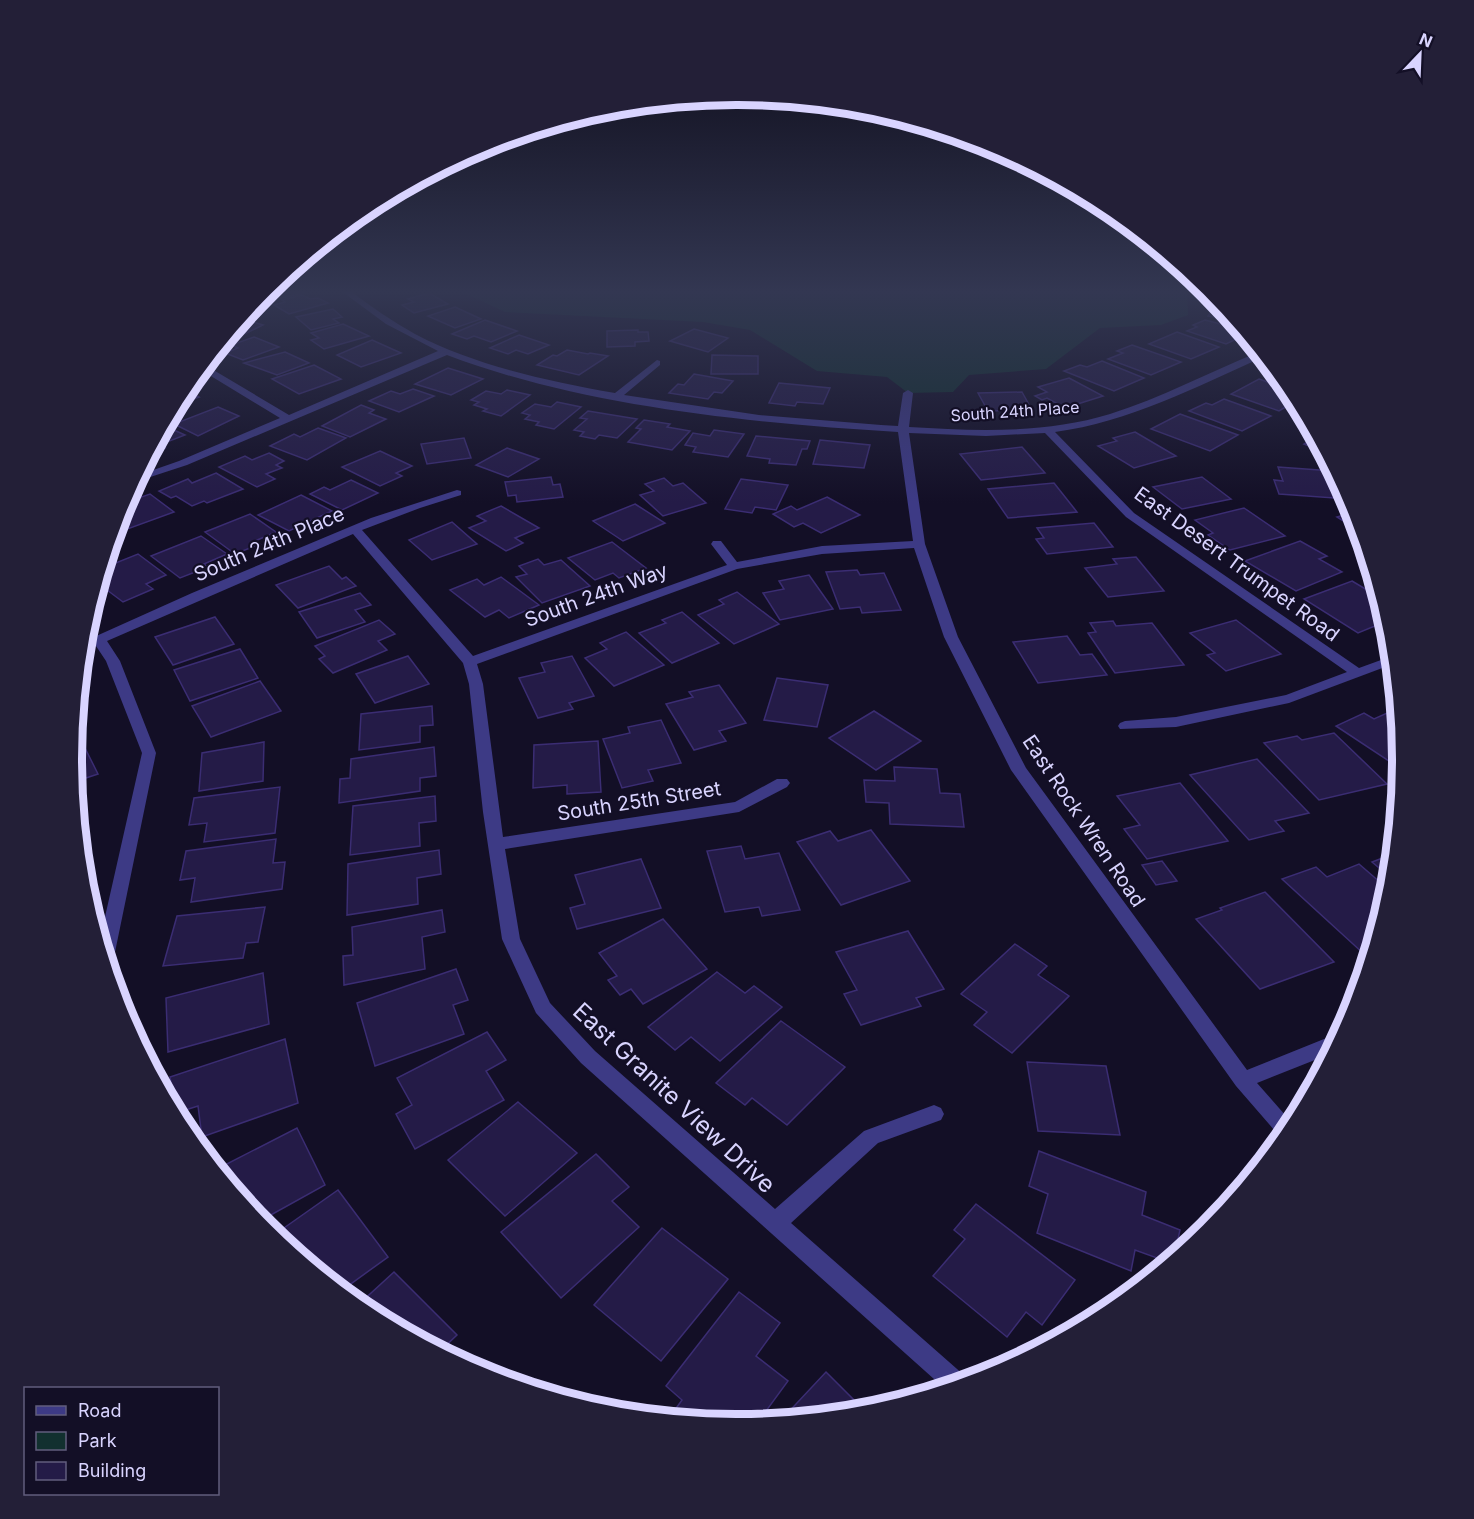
<svg xmlns="http://www.w3.org/2000/svg" width="1474" height="1519" font-family="Inter,sans-serif">
<style>
.green{fill:#12302f}
.building{fill:#241b47;stroke:#3b2d73;stroke-width:1.5}
.lines{fill:none;stroke-linecap:round;stroke-linejoin:round}
.street{fill:#3d3a85;fill-rule:evenodd}
.labels{text-anchor:middle;stroke-width:4.5;stroke-linejoin:round;paint-order:stroke}
.far-street-label{font-size:16px;fill:#d9d4ff;stroke:#130f26}
.street-label{font-size:20px;fill:#d9d4ff;stroke:#130f26}
.near-street-label{font-size:24px;fill:#d9d4ff;stroke:#130f26}
.rim{fill:none;stroke:#d9d4ff;stroke-width:8}
</style>
<rect width="100%" height="100%" fill="#130f26"/>
<!-- green -->
<path class="green" d="M458,290H1184L1187,292L1188,315L1161,325L1100,328L1046,369L969,375L953,392L908,393L887,377L817,371L750,330L703,322L505,312Z"/>
<!-- building -->
<g class="building">
<path d="M266,290H301L304,293L273,300L264,292Z"/>
<path d="M429,293L448,304L414,313L402,305L414,302L408,299Z"/>
<path d="M302,295L310,299L318,298L328,303L289,314L274,305L285,302L282,300Z"/>
<path d="M455,307L481,319L455,328L428,316Z"/>
<path d="M1213,308L1221,309L1222,308L1232,320L1208,316Z"/>
<path d="M333,309L342,317L333,319L339,323L311,330L296,317Z"/>
<path d="M243,319L263,325L236,338L229,336Z"/>
<path d="M485,320L517,331L491,342L474,336L467,339L452,334Z"/>
<path d="M1205,320L1240,329L1245,335L1226,344L1187,331L1197,327L1193,325Z"/>
<path d="M343,324L369,336L324,349L311,340L319,338L311,333Z"/>
<path d="M694,329L728,338L708,352L670,341Z"/>
<path d="M638,330V332H648L649,341L635,342V346L607,347V331Z"/>
<path d="M1177,332L1219,347L1191,359L1149,344Z"/>
<path d="M519,335L549,345L528,354L516,350L508,354L490,348Z"/>
<path d="M254,337L279,347L243,360L225,353L238,348L231,345Z"/>
<path d="M372,340L401,353L361,367L337,355Z"/>
<path d="M1132,345L1181,362L1151,375L1108,359L1123,353L1117,351Z"/>
<path d="M567,350L588,354L590,353L608,356L579,375L537,365L553,355L557,356Z"/>
<path d="M285,352L309,363L277,375L244,363Z"/>
<path d="M712,355L758,356V374H711Z"/>
<path d="M1102,361L1144,378L1114,391L1064,371L1080,365L1087,367Z"/>
<path d="M314,365L341,379L299,394L272,379Z"/>
<path d="M448,368L483,379L451,395L415,384Z"/>
<path d="M694,374L733,381L722,393L714,392L708,399L669,393L678,384L684,385Z"/>
<path d="M1069,378L1103,396L1065,408L1047,398L1042,400L1035,396L1047,392L1038,387Z"/>
<path d="M1259,379L1290,390L1296,401L1279,411L1231,394Z"/>
<path d="M779,383L830,388L823,404L797,402L795,406L769,403Z"/>
<path d="M185,389L199,397L176,405L184,390Z"/>
<path d="M413,389L434,396L399,412L369,401L391,391L400,394Z"/>
<path d="M507,390L530,395L501,416L483,411L487,409L474,405L479,402L471,400L486,391L501,394Z"/>
<path d="M1022,392L1032,410L988,411L978,393Z"/>
<path d="M1224,399L1271,416L1242,431L1189,411L1206,403L1212,405Z"/>
<path d="M557,402L581,407L554,429L536,425L539,422L525,419L530,415L522,413L535,404L551,407Z"/>
<path d="M361,405L374,410L369,413L386,419L350,437L322,426Z"/>
<path d="M218,407L239,416L198,436L174,424Z"/>
<path d="M588,411L637,419L617,438L599,435L595,439L580,436L584,432L574,430L587,419L580,418Z"/>
<path d="M1180,414L1238,435L1210,451L1151,429Z"/>
<path d="M644,420L670,424L667,427L690,431L672,450L628,442L641,429L636,428Z"/>
<path d="M165,426L185,435L159,445L165,448L149,455Z"/>
<path d="M318,428L346,438L307,460L270,446L294,434L300,437Z"/>
<path d="M714,430L744,434L728,457L693,452L696,447L685,445L693,433L710,436Z"/>
<path d="M1135,432L1176,456L1134,468L1098,446L1117,441L1113,438Z"/>
<path d="M756,436L810,441L807,449H802L796,465L769,463L770,459L747,456Z"/>
<path d="M1315,437L1322,451L1304,444Z"/>
<path d="M464,438L471,458L427,464L421,444Z"/>
<path d="M820,440L870,445L864,468L813,464Z"/>
<path d="M1022,447L1045,473L981,480L960,454Z"/>
<path d="M507,448L539,459L508,477L476,465Z"/>
<path d="M380,451L412,466L396,473L402,476L380,486L342,467Z"/>
<path d="M269,453L284,461L276,465L282,468L266,474L275,479L257,487L219,467L245,456L252,460Z"/>
<path d="M1278,467L1333,471L1348,499L1279,494L1274,480L1283,481Z"/>
<path d="M216,473L243,489L207,503L204,501L192,506L176,496L171,498L159,491L188,479L192,483Z"/>
<path d="M551,477L553,485L560,484L563,497L517,502L516,495L508,496L505,482Z"/>
<path d="M1202,477L1231,499L1182,509L1153,487Z"/>
<path d="M664,478L673,486L683,483L706,503L663,516L640,495L654,491L645,484Z"/>
<path d="M741,479L788,485L776,510L755,507L752,513L725,509Z"/>
<path d="M351,480L378,493L342,510L310,494L324,487L330,490Z"/>
<path d="M1054,483L1077,512L1008,518L988,489Z"/>
<path d="M150,494L174,512L122,531L116,526L121,511L124,510L122,508L124,503Z"/>
<path d="M301,495L332,511L289,531L258,515Z"/>
<path d="M827,497L860,515L821,533L803,523L794,527L773,514L791,506L797,510Z"/>
<path d="M635,504L665,523L623,541L593,521Z"/>
<path d="M501,506L539,528L515,538L523,543L506,551L469,528L486,521L477,516Z"/>
<path d="M1244,508L1285,536L1230,550L1208,535L1213,533L1195,520Z"/>
<path d="M1354,512L1359,531L1337,517Z"/>
<path d="M250,514L276,532L255,541L260,544L235,554L205,532Z"/>
<path d="M452,522L477,544L432,560L409,540Z"/>
<path d="M1094,523L1113,547L1047,554L1036,539L1044,538L1037,528Z"/>
<path d="M201,536L227,554L204,564L208,567L180,578L151,556Z"/>
<path d="M1300,541L1327,556L1319,559L1342,572L1296,591L1245,561Z"/>
<path d="M612,542L646,568L619,578L613,573L595,580L568,558Z"/>
<path d="M138,554L166,575L146,584L153,589L123,602L99,584L103,568Z"/>
<path d="M1136,557L1164,591L1108,597L1085,568L1117,564L1113,559Z"/>
<path d="M538,559L544,565L561,560L590,586L542,603L516,577L527,574L519,566Z"/>
<path d="M329,566L342,579L346,577L356,586L298,608L276,585Z"/>
<path d="M857,570L860,575L884,573L901,610L862,613L860,607L840,609L826,572Z"/>
<path d="M809,575L833,609L780,620L763,593L784,589L779,581Z"/>
<path d="M501,577L539,605L509,618L499,610L485,617L450,590L477,579L484,585Z"/>
<path d="M1352,581L1379,597L1387,621L1358,633L1304,599Z"/>
<path d="M737,592L779,624L734,644L698,615L724,604L719,600Z"/>
<path d="M360,593L371,605L355,610L365,622L317,638L299,612Z"/>
<path d="M682,612L719,643L672,663L639,633L666,623L662,620Z"/>
<path d="M215,617L234,644L173,665L155,637Z"/>
<path d="M379,620L395,634L378,641L387,650L333,673L319,659L325,656L315,646Z"/>
<path d="M1236,620L1281,654L1226,671L1207,655L1215,653L1190,633Z"/>
<path d="M1113,621L1116,626L1152,623L1184,665L1115,673L1088,633L1096,632L1090,623Z"/>
<path d="M626,632L664,665L614,686L585,658L607,649L600,643Z"/>
<path d="M1067,636L1080,655L1092,654L1107,675L1038,683L1013,642Z"/>
<path d="M240,649L258,678L190,701L174,670Z"/>
<path d="M408,656L429,684L375,703L356,674Z"/>
<path d="M572,656L594,696L569,703L573,709L538,718L519,678L545,672L541,663Z"/>
<path d="M777,678L828,685L817,727L764,720Z"/>
<path d="M260,681L281,711L211,737L192,706Z"/>
<path d="M719,685L746,723L719,731L726,741L694,750L666,704L693,697L689,692Z"/>
<path d="M432,706L433,725L420,726V742L359,750L361,714Z"/>
<path d="M1396,709L1401,769L1336,726L1364,713L1374,719Z"/>
<path d="M874,711L921,741L876,770L829,738Z"/>
<path d="M661,720L681,763L648,770L653,781L622,788L603,739L630,733L628,727Z"/>
<path d="M1334,733L1387,784L1319,800L1264,743L1297,736L1302,740Z"/>
<path d="M598,741L601,792L567,794V785L533,788L534,745Z"/>
<path d="M82,742L98,774L74,782L73,745Z"/>
<path d="M264,742L263,781L199,791L202,753Z"/>
<path d="M434,747L436,776L420,778V791L339,803L340,779L350,778L351,759Z"/>
<path d="M1257,759L1309,813L1275,821L1284,831L1249,840L1190,775Z"/>
<path d="M894,767L937,769L940,793L960,794L964,827L890,824L889,803L866,802L864,780L895,781Z"/>
<path d="M1180,783L1228,841L1147,859L1124,829L1140,825L1117,796Z"/>
<path d="M280,787L275,833L204,842L207,823L189,825L194,798Z"/>
<path d="M435,796L436,821L419,823L420,846L350,855L353,806Z"/>
<path d="M871,830L910,881L841,905L797,842L830,831L838,841Z"/>
<path d="M276,839L273,863L285,862L282,889L191,902L195,878L180,880L186,851Z"/>
<path d="M741,846L745,859L779,853L800,910L762,916L759,907L725,912L707,851Z"/>
<path d="M439,850L441,874L417,878L418,904L347,915L348,864Z"/>
<path d="M1393,854L1390,877L1372,862Z"/>
<path d="M641,859L661,908L577,929L570,908L585,904L575,875Z"/>
<path d="M1162,861L1177,881L1156,885L1142,865Z"/>
<path d="M1359,864L1389,890L1370,953L1365,955L1282,879L1316,867L1327,877Z"/>
<path d="M1265,892L1334,962L1260,989L1196,919L1222,910L1220,908Z"/>
<path d="M265,907L258,942L246,943L243,958L163,966L177,916Z"/>
<path d="M442,910L445,932L422,937L425,969L344,985L343,956L353,955L352,927Z"/>
<path d="M663,919L707,969L643,1004L631,989L620,995L608,980L617,976L599,953Z"/>
<path d="M908,931L944,989L916,998L921,1006L861,1025L844,994L857,990L836,952Z"/>
<path d="M1015,944L1047,966L1038,975L1069,996L1012,1053L974,1025L987,1012L961,994Z"/>
<path d="M456,969L468,1000L453,1005L464,1034L375,1066L357,1003Z"/>
<path d="M717,972L745,993L754,986L782,1007L720,1061L691,1037L675,1050L648,1027Z"/>
<path d="M263,973L269,1024L168,1052L166,998Z"/>
<path d="M781,1021L845,1067L787,1125L752,1098L745,1105L716,1083Z"/>
<path d="M487,1032L506,1060L486,1071L504,1100L415,1149L396,1114L412,1105L397,1078Z"/>
<path d="M285,1039L298,1103L202,1137L198,1106L176,1113L170,1077Z"/>
<path d="M1027,1062L1106,1066L1120,1135L1038,1131Z"/>
<path d="M518,1102L577,1153L505,1216L448,1160Z"/>
<path d="M297,1128L325,1185L260,1221L217,1169Z"/>
<path d="M1039,1151L1146,1192L1142,1215L1180,1230L1174,1257L1168,1262L1135,1250L1131,1271L1037,1233L1048,1194L1029,1186Z"/>
<path d="M596,1154L629,1187L612,1201L639,1227L561,1298L501,1232Z"/>
<path d="M338,1190L388,1257L341,1291L274,1235Z"/>
<path d="M976,1204L1075,1280L1042,1325L1026,1312L1007,1337L933,1276L965,1239L954,1230Z"/>
<path d="M662,1228L728,1279L661,1361L594,1305Z"/>
<path d="M394,1272L457,1335L440,1351L367,1312L358,1305Z"/>
<path d="M739,1292L780,1323L756,1356L788,1381L758,1422L737,1424L669,1418L682,1400L666,1386Z"/>
<path d="M826,1372L866,1412L781,1420Z"/>
</g>
<g class="lines">
<!-- street -->
<path class="street" d="M340,290H349C370,306 392,321 415,334C476,366 548,381 615,393L657,360L660,361V365L624,395L759,415L881,425L898,426L903,393L908,390L913,393L909,427C976,431 1044,434 1110,414C1161,398 1209,372 1259,352L1263,357C1196,387 1129,422 1055,432L1134,513L1359,668L1392,656L1393,664L1289,703L1176,727L1120,729L1118,726L1120,723L1125,721L1176,717L1286,695L1347,672L1126,517L1045,433L986,436L909,433L925,544L958,637L1026,768L1247,1070L1329,1037L1339,1036L1330,1054L1257,1083L1293,1124L1282,1139L1236,1086L1011,770L944,637L914,548L822,554L737,569L477,664L483,684L503,837L735,802L777,779H787L790,783L787,787L739,812L505,849L520,939L550,1003L595,1051L775,1209L864,1131L934,1105L941,1108L944,1114L941,1120L878,1143L791,1223L965,1376L968,1381L944,1388L581,1063L536,1013L502,939L483,812L469,684L463,663L353,534L107,641L120,661L156,753L114,957L111,962L107,963L100,939L142,753L106,661L92,640L94,637L192,593L371,518L457,490L461,491V495L420,508L362,530L473,656L727,565L711,544L713,541H721L737,562L822,546L913,541L898,432C751,423 584,407 447,355L187,465L135,482L139,475L179,461L280,418L201,370L205,365L289,415L438,351L386,324Z"/>
</g>
<!-- sky -->
<linearGradient id="sky" x2="0" y2="1"><stop stop-color="#0a0815"/><stop offset="0.58" stop-color="#333752"/><stop offset="1" stop-color="#333752" stop-opacity="0"/></linearGradient>
<rect width="1474" height="503" fill="url(#sky)"/>
<g class="labels">
<!-- far-street labels -->
<g class="far-street-label">
<text transform="translate(1015 411) rotate(-4)" y="6">South 24th Place</text>
</g>
<!-- street labels -->
<g class="street-label">
<text transform="translate(269 544) rotate(-23)" y="7">South 24th Place</text>
<text transform="translate(1237 564) rotate(36)" y="7">East Desert Trumpet Road</text>
<text transform="translate(596 595) rotate(-20)" y="7">South 24th Way</text>
<text transform="translate(639 801) rotate(-9)" y="7">South 25th Street</text>
<text transform="translate(1084 821) rotate(56)" y="7">East Rock Wren Road</text>
</g>
<!-- near-street labels -->
<g class="near-street-label">
<text transform="translate(674 1098) rotate(43)" y="8">East Granite View Drive</text>
</g>
</g>
<!-- crop -->
<path d="M0 0H1474V1519H0ZM736 105H738A654 654 0 0 1 1392 759V760A654 654 0 0 1 738 1414H736A654 654 0 0 1 82 760V759A654 654 0 0 1 736 105Z" fill="#231f37" fill-rule="evenodd"/>
<path class="rim" d="M736 105H738A654 654 0 0 1 1392 759V760A654 654 0 0 1 738 1414H736A654 654 0 0 1 82 760V759A654 654 0 0 1 736 105Z"/>
<!-- legend -->
<rect x="24" y="1387" width="195" height="108" fill="#130f26" stroke="#625e7d" stroke-width="1.5"/>
<rect x="36" y="1406" width="30" height="9" fill="#3d3a85" stroke="#625e7d" stroke-width="1.5"/>
<text x="78" y="1417" font-size="18" fill="#d9d4ff">Road</text>
<rect x="36" y="1432" width="30" height="18" fill="#12302f" stroke="#625e7d" stroke-width="1.5"/>
<text x="78" y="1447" font-size="18" fill="#d9d4ff">Park</text>
<rect x="36" y="1462" width="30" height="18" fill="#241b47" stroke="#625e7d" stroke-width="1.5"/>
<text x="78" y="1477" font-size="18" fill="#d9d4ff">Building</text>
<!-- north arrow -->
<g transform="translate(1420 54) rotate(23)" stroke="#130f26" stroke-width="4.5" paint-order="stroke">
<path d="M0-4.5L10 22L0 15L-10 22Z" fill="#d9d4ff"/>
<text y="-9" font-size="16" font-weight="bold" text-anchor="middle" fill="#d9d4ff">N</text>
</g>
</svg>
